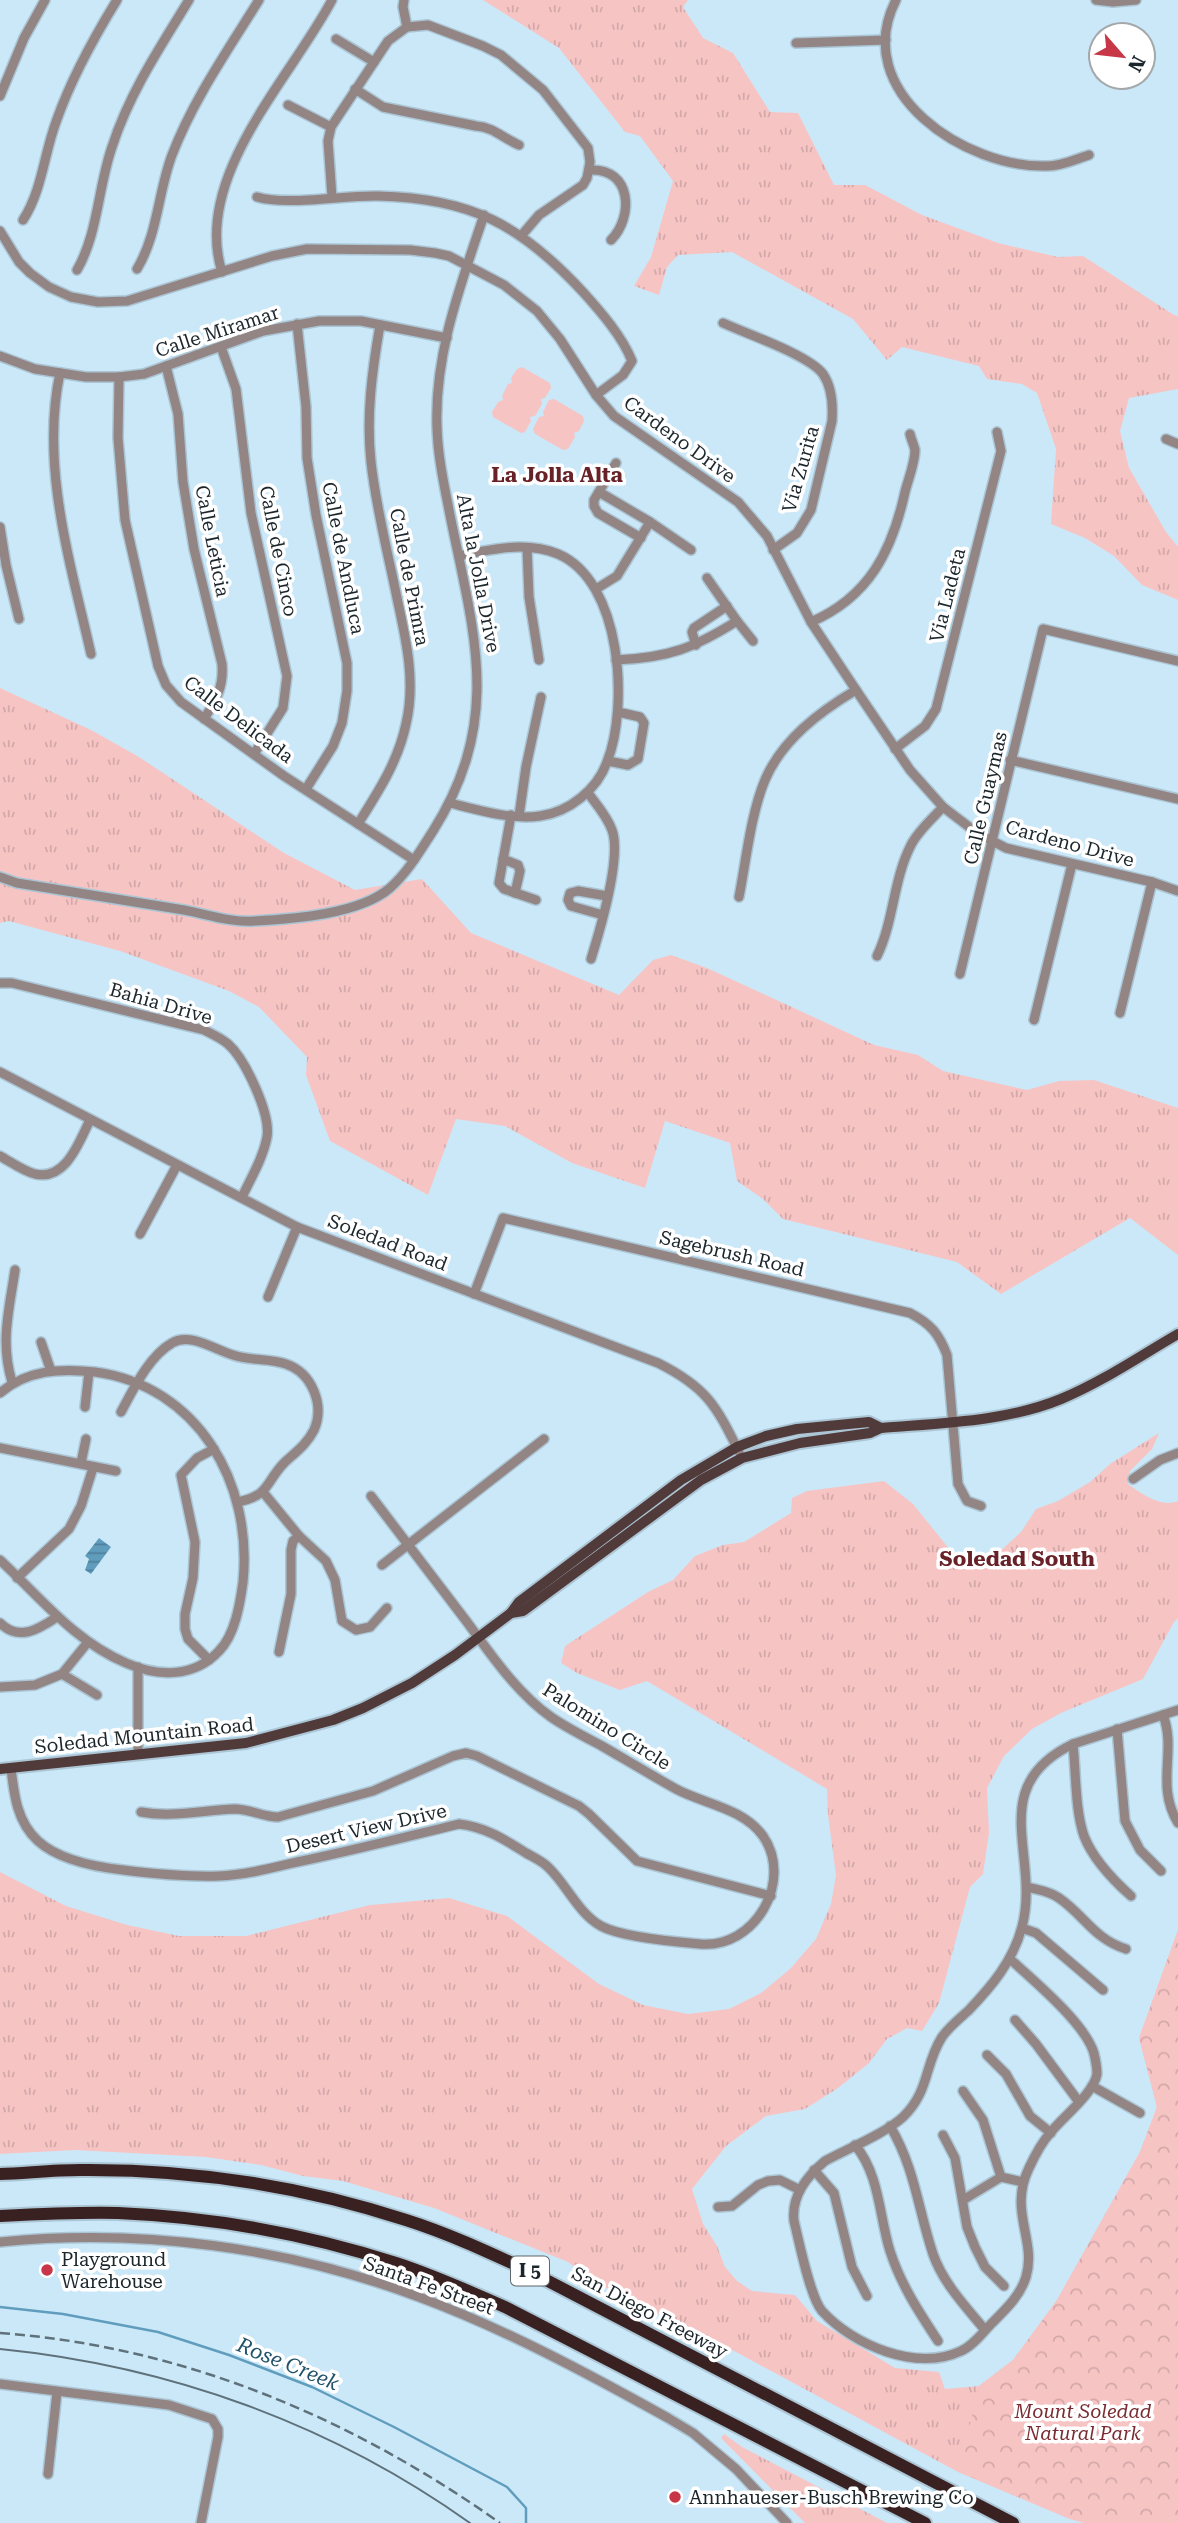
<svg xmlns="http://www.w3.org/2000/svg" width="1178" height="2523" font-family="'Roboto Serif',serif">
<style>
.grass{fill:url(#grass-tufts)}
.park{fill:url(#park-crowns)}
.pitch{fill:#f7c4c4}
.water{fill:url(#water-rules)}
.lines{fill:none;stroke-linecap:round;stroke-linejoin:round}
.stream{stroke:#609dbd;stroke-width:2.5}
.minor-casing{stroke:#abc5d4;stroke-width:12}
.major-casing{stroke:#abc5d4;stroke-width:14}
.highway-casing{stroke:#abc5d4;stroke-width:16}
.minor{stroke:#938584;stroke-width:9}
.major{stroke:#513a3a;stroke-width:10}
.highway{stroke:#392021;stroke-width:12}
.tram{stroke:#5f717b;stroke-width:2}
.rail{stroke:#5f717b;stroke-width:2.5;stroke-dasharray:10 5;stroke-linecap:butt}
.poi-dot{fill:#c73748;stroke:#fff;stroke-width:2.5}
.labels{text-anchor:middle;stroke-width:7;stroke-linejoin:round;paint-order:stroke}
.shield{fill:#fff;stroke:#5f676b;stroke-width:2}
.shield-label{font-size:18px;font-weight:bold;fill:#1b262c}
.street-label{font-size:19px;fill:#1b262c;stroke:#fff}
.poi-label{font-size:19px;fill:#1b262c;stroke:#fff;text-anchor:start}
.park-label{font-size:19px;font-style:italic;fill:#792b31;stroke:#fff}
.neighbourhood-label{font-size:21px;font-weight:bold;fill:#672127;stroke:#fff}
.water-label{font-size:21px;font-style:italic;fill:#22536a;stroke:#fff}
</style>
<defs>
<pattern id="grass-tufts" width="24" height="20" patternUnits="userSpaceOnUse" patternTransform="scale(1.75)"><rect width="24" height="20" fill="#f7c4c4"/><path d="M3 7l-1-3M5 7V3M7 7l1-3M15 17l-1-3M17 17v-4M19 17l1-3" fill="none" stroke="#d3a8a9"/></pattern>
<pattern id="park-crowns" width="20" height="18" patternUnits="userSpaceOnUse" patternTransform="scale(1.75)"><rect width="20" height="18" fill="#f7c4c4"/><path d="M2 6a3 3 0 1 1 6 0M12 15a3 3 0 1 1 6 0" fill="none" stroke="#d3a8a9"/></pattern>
<pattern id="water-rules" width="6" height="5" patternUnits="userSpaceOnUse" patternTransform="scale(1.75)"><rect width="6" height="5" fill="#609dbd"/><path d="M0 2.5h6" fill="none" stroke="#4e809a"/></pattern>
</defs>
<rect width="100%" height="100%" fill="#cbe8f9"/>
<!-- grass -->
<g class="grass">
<path d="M483,0H688L683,7L703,38L733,53L770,112L798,113L834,185H865L922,215L998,243L1058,257L1083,256L1174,315L1178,316V389L1129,398L1120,431L1129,468L1166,532L1178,547V600L1142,585L1114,556L1085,538L1051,524L1056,449L1037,393L1022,384L987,379L979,366L902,347L887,360L853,319L732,252L678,255L667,267L659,295L634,286L651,257L673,181L640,136L625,132L559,48Z"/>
<path d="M0,688L91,730L139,757L284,853L355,890L422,879L471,933L619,995L653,960L671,955L707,968L874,1045L918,1055L943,1071L1027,1090L1059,1081L1094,1080L1178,1108V1255L1130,1218L1001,1294L957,1262L783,1219L763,1199L737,1181L730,1143L665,1121L645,1188L572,1163L505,1126L456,1119L428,1195L330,1141L306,1075L307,1057L259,1007L229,991L120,951L9,921L0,923Z"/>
<path d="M1159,1433L1152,1449L1130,1471L1128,1484C1142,1494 1161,1508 1178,1501V1618L1174,1622L1143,1679L1061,1713L1032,1729L1004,1756L987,1788L989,1833L983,1874L970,1887L939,2003L922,2031L907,2028L887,2039L869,2063L838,2088L805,2109L766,2116L726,2146L692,2189L703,2224L717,2246L725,2267L737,2281L752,2291L795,2295L817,2321L895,2368L939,2372L945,2389L979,2386L1013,2360L1057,2300L1140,2152L1157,2107L1139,2038L1178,1930V2523H1085L1070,2519L958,2472L736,2352L664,2317L620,2292L604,2287L568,2262L434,2208L343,2181L303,2176L261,2165L206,2157L75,2150L0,2154V1872L66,1906L127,1925L179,1936H246L370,1905L449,1898L507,1916L599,1984L643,2005L688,2014L729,2009L761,1993L790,1969L816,1939L831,1904L836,1875L828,1815L827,1789L647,1681L620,1690L577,1673L561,1663L565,1646L648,1592L673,1580L695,1556L723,1545L744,1542L791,1513L792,1498L807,1491L884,1481L913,1504L951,1551L973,1558L996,1555L1021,1532L1036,1509L1058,1501L1090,1482L1110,1464Z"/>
<path d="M724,2434L742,2447L887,2523H805L721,2438Z"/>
</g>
<!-- park -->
<path class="park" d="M1178,1930V2523H1085L1070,2519L959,2472L979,2386L1013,2360L1057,2300L1140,2152L1157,2107L1139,2038Z"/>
<!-- pitch -->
<g class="pitch">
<path d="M522,367L550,383L551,388L545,398L541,399L542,404L535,416L530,417L531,421L525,432L521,433L493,417L492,412L498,402L503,400L502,396L508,384L512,383L511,378L517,369Z"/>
<path d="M554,399L583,416L584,421L579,431L574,433L575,437L568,449L563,450L535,434L533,429L539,417L544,416L543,412L549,400Z"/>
</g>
<!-- water -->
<path class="water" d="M99,1538L111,1547L91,1574L85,1570L89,1559L85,1556Z"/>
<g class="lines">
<!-- stream -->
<path class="stream" d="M0,2307L63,2314L158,2332L229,2355L312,2387L394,2427L507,2487L526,2508V2523"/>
<!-- minor casing -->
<g class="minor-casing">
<g id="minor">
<path d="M404,0L403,7L407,27"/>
<path d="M896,0C849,92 966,169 1048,166C1062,166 1076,159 1089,155"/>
<path d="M1096,0L1113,2L1136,0"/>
<path d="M336,39L374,62"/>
<path d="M796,43L886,40"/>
<path d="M355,89L383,107L476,126C493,127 503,138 519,145"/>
<path d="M0,96L24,38L45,0"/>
<path d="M288,105L331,127"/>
<path d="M590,170C632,168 634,217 611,240"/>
<path d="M257,197C287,206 343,195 378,196C471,198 521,225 583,292C601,312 622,336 632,361L623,375L596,395"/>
<path d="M332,197L328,141L331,127L388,41L407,27L428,25L483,46L501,55L543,90L588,148L590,162L587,178L583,185L539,215L521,236"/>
<path d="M23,220C42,191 44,154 56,122C71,79 93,39 117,0"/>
<path d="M0,231L19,262L30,273L49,287L71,297L98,302L127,301L272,256L307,249L410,250L435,253L449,256L504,285L537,311L560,339L596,395L614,416L738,502L767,536L811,622L856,690L910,770L943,807L977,833L1006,848L1152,882L1178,891"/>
<path d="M137,269C158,234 158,192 172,155C193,100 228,50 259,0"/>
<path d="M77,270C98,234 98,187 112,147C129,94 160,47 189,0"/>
<path d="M222,272C192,177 291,78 332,0"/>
<path d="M723,323C747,334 809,355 823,374C832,387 833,406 832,421L811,510L797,533L773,550"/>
<path d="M297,324L306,407L307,458L316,515L347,663V691L342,723L333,746L306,789"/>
<path d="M221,347L236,389L251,513L287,676L283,708L254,754"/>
<path d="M0,356L35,369L86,377H119L144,374L263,331L319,321H361L447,338"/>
<path d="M166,366L178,414L183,482L194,549L222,664C224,687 216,700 204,719"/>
<path d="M60,373C40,466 71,565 91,654"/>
<path d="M119,377L118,438L125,520L158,666L166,685L181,702L284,776L414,860"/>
<path d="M1166,439L1178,444"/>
<path d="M616,463L594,500V506L598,513L641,538"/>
<path d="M650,522L691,550"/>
<path d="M0,527L6,565L19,619"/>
<path d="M527,548L529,597L539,660"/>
<path d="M707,578L737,621"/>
<path d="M596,589L617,576L650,522L599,492"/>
<path d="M811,622C869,597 892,551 905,492C908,480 915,463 915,450C914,445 911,439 910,434"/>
<path d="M696,645L692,632L694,628L727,606"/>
<path d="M616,660C668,658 694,648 737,621L753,641"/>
<path d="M895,749L925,726L936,709L1001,451L997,432"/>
<path d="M1010,760L1178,799"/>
<path d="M608,761L628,765L638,759L644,723L640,717L618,712"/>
<path d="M588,793C597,805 607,816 612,830C622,857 600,930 591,959"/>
<path d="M450,803C478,810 511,820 540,816C569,812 597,790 607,762C629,707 622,581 558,554C526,541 491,549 459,556"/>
<path d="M511,815L499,883L504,889L536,900"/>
<path d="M519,816L526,767L541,697"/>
<path d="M358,824C378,792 398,762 406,724C416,682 406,639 397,598C388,553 376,508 371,462C366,416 372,371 380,325"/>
<path d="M503,859L518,865L520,871L515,893"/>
<path d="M0,877L17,883C72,892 128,901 184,910C206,914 232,923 254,921C294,919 360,914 390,888C408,872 420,851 433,831C502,721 475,637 451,520C445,489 438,459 437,428C434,354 461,284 484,215"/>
<path d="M739,897C746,861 751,813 765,780C782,740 819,712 856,690"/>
<path d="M603,915L571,906L568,900L570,893L578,891L607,896"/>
<path d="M877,956C894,921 893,880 911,845C918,831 932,819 943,807"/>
<path d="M960,974L1043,629L1178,661"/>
<path d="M0,983H12L204,1030C212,1034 221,1038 228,1044C245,1059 271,1114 267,1137C263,1158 251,1178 242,1197"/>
<path d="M1120,1013L1152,882"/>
<path d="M1034,1020L1072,864"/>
<path d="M0,1072L297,1227L658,1363C706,1387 716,1405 739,1452"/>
<path d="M0,1156C11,1162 23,1171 35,1174C66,1181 79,1142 90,1120"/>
<path d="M140,1234L177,1165"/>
<path d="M474,1294L503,1218L910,1313C931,1324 939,1334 947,1355L958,1484L967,1501L981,1506"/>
<path d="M268,1297L297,1227"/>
<path d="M41,1342L51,1371"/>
<path d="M12,1382C0,1342 9,1311 15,1270"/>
<path d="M0,1393C27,1370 60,1368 95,1372C198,1386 253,1483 243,1582C240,1604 235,1635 219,1651C194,1678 158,1677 126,1663C74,1641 40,1597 0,1560"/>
<path d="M85,1407L89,1372"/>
<path d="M121,1412C133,1390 149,1356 172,1343C190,1332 215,1350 233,1355C250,1361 269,1358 286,1364C312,1373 325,1405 314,1430C307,1444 296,1452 285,1462C265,1482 271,1495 238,1502"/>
<path d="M0,1448L116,1471"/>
<path d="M81,1463L86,1439"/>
<path d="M1133,1479L1160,1460L1178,1453"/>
<path d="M263,1492L299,1536L326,1561L335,1580L342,1621L356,1630L370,1627L387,1608"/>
<path d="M382,1565L544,1439"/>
<path d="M17,1578L69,1529L81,1506L93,1468"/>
<path d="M0,1623C19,1642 39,1629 57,1617"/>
<path d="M279,1652L291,1594V1550L293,1541L299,1536"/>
<path d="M209,1660L188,1639L185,1629V1614L193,1578L195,1542L181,1475L197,1458L214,1449"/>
<path d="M138,1667V1753"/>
<path d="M62,1674L97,1695"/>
<path d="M0,1687L35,1685L62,1674L88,1642"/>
<path d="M1163,1715C1177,1751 1155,1785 1178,1823"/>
<path d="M1117,1729L1125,1821L1140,1850L1161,1871"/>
<path d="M1073,1744C1076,1772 1075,1810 1084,1836C1093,1859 1113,1880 1131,1896"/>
<path d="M11,1768C14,1795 17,1822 38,1841C59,1860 96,1867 123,1870C155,1874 187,1877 219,1876C245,1875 272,1868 297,1862C351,1851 405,1837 459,1824C485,1827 504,1839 526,1853C533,1857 542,1861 548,1867C567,1885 578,1913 601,1926C621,1937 676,1942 700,1944C755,1949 794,1881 763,1836C743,1808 704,1804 676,1789C651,1775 626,1760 602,1746C585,1737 567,1728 551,1717C517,1693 492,1656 467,1622C435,1580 403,1538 371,1496"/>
<path d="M141,1812C172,1818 204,1810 235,1809C250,1809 263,1817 278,1817L373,1791L453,1756L466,1753L477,1756L579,1806L589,1814L637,1861L771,1896"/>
<path d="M1027,1887C1038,1890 1049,1891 1059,1898C1084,1915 1094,1939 1126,1949"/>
<path d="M1022,1928L1036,1933L1103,1990"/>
<path d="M1010,1959C1033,1980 1091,2028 1095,2058C1096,2063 1097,2070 1097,2074C1094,2093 1063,2117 1051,2132C1042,2142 1035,2155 1029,2168C1008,2211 1037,2240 1026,2277C1020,2296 1006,2309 992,2323C983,2332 973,2346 961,2351C916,2372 853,2345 822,2311C810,2297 799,2241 794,2221C791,2196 807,2176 825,2161C847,2149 886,2133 903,2117C930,2091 924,2065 942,2037C949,2027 959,2019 968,2011C992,1986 1013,1961 1022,1927C1041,1856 984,1787 1073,1744L1178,1710"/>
<path d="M1015,2020L1036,2044L1079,2102"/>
<path d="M987,2055L1006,2074L1030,2116L1051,2133"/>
<path d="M1092,2086L1140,2113"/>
<path d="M963,2091L983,2120L1001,2177"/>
<path d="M890,2126C915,2168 918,2209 933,2254C943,2283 966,2307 985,2330"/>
<path d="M943,2135L955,2158L967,2227L975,2247L985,2267L1004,2286"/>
<path d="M855,2145C880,2175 879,2216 890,2251C901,2285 919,2312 938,2341"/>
<path d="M814,2170L834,2193L852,2267L867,2296"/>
<path d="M963,2200L1001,2177L1023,2182"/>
<path d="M718,2207L732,2206L758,2185L768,2181L780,2180L800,2190"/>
<path d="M0,2242C141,2228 286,2247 419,2297C505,2329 587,2373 668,2418L693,2433L736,2469L787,2523"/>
<path d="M0,2384L169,2405L212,2419L218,2429V2437L201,2523"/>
<path d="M48,2474L57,2392"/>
</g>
</g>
<!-- major casing -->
<g class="major-casing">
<g id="major">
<path d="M511,1613L523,1611L701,1480L742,1458L800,1443L870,1433L881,1428C940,1423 1005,1422 1061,1399C1102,1382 1140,1356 1178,1334"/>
<path d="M0,1769L246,1743L333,1720L363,1708L412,1683L455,1655L511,1613L519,1602L681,1480L737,1447L766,1436L797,1429L869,1422L881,1428"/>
</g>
</g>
<!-- highway casing -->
<g class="highway-casing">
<g id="highway">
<path d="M0,2174C27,2173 53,2170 80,2170C190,2169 302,2186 406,2220C447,2233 486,2251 525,2269L1013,2523"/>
<path d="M0,2216C39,2214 78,2212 118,2213C212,2217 306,2234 396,2263C433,2275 469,2291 505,2307L925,2523"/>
</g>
</g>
<!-- minor -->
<use href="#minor" class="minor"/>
<!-- major -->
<use href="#major" class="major"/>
<!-- highway -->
<use href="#highway" class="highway"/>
<!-- tram -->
<path class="tram" d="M0,2349C170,2366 331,2424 470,2523"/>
<!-- rail -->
<path class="rail" d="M0,2333C182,2346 352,2418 500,2523"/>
</g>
<!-- markers -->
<g class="poi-dot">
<circle cx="47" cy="2270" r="7"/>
<circle cx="675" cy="2497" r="7"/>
</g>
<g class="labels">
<!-- shield labels -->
<rect class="shield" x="511" y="2256.5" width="38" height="29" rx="5"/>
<g class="shield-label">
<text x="530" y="2277">I 5</text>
</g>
<!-- street labels -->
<g class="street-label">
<text transform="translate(217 331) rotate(-18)" y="7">Calle Miramar</text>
<text transform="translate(680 439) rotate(36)" y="7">Cardeno Drive</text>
<text transform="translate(800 469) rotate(-74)" y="7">Via Zurita</text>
<text transform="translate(213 541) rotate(79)" y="7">Calle Leticia</text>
<text transform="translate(279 551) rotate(79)" y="7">Calle de Cinco</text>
<text transform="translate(344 558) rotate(79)" y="7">Calle de Andluca</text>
<text transform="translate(479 573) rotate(79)" y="7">Alta la Jolla Drive</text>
<text transform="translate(410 577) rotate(79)" y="7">Calle de Primra</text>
<text transform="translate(947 595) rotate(-76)" y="7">Via Ladeta</text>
<text transform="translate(239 719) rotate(37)" y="7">Calle Delicada</text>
<text transform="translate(985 798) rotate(-77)" y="7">Calle Guaymas</text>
<text transform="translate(1070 843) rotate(15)" y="7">Cardeno Drive</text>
<text transform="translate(161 1003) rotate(16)" y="7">Bahia Drive</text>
<text transform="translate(388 1242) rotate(21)" y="7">Soledad Road</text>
<text transform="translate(732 1253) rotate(13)" y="7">Sagebrush Road</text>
<text transform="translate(607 1726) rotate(32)" y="7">Palomino Circle</text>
<text transform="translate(144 1735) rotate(-6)" y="7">Soledad Mountain Road</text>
<text transform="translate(366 1828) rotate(-13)" y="7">Desert View Drive</text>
<text transform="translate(429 2285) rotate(20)" y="7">Santa Fe Street</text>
<text transform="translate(650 2312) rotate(28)" y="7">San Diego Freeway</text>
</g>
<!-- poi labels -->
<g class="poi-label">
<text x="61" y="2266">Playground<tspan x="61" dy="22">Warehouse</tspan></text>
<text x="689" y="2504">Annhaueser-Busch Brewing Co</text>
</g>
<!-- park labels -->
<g class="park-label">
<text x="1083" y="2418">Mount Soledad<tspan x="1083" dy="22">Natural Park</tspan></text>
</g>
<!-- neighbourhood labels -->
<g class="neighbourhood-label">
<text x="557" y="482">La Jolla Alta</text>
<text x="1017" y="1566">Soledad South</text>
</g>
<!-- water labels -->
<g class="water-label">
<text transform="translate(288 2364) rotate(22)" y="7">Rose Creek</text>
</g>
</g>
<!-- north arrow -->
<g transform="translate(1122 56) rotate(118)"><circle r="33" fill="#ffffff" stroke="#a4a8ab" stroke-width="2"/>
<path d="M0-5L12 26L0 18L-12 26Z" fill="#c73748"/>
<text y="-10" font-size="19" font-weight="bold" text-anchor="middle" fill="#1b262c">N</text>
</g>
</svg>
